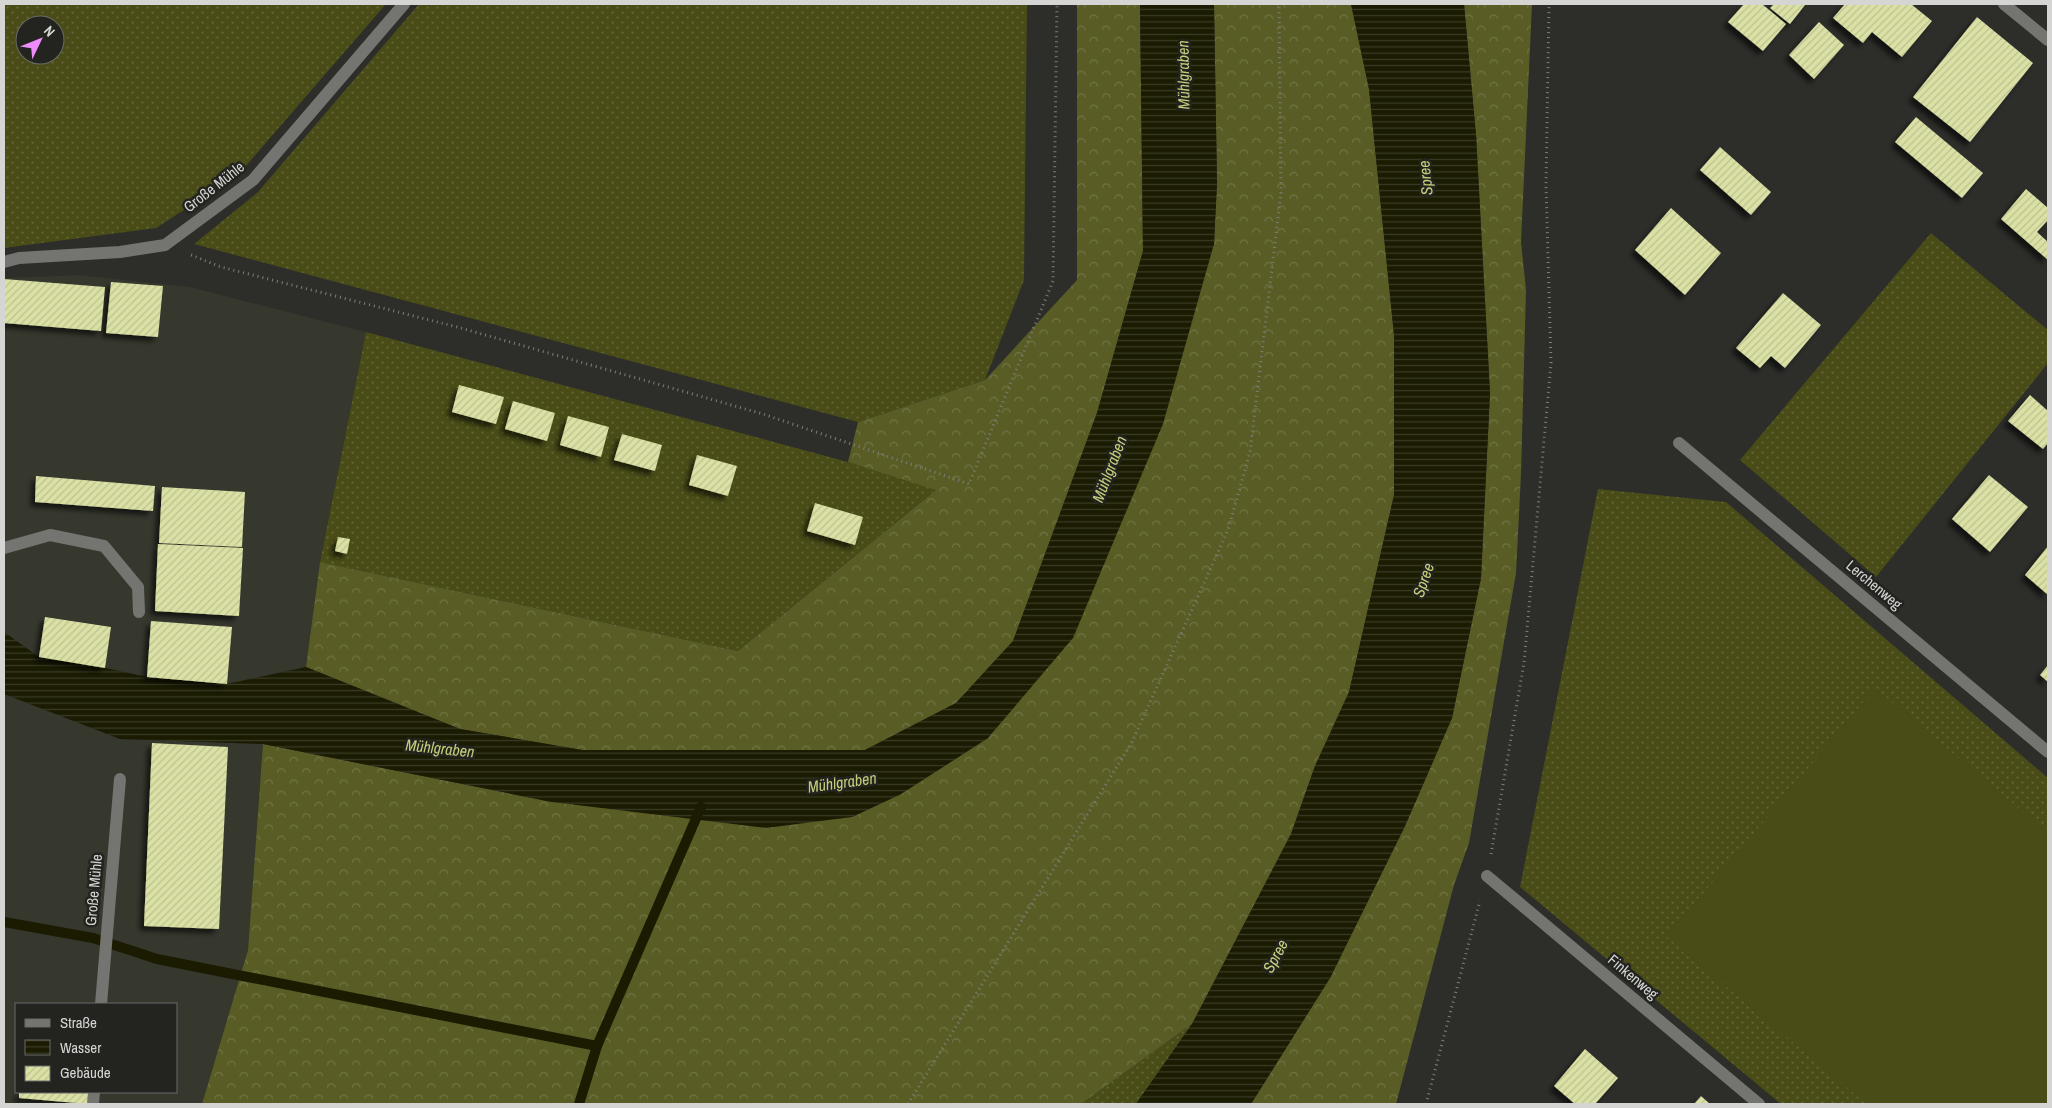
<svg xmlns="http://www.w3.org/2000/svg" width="2052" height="1108" font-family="'Archivo Narrow',sans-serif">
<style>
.built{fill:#36372d;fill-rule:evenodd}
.grass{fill:url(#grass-dots);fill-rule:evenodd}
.forest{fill:url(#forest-crowns)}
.pitch{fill:#494c16}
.water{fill:url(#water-rules)}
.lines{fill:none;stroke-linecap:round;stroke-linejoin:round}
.stream{stroke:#1a1b01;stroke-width:10}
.building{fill:url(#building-hatch);filter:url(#shadow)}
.path{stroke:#7e7e7c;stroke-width:3;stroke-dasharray:1 4;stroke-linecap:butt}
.lane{stroke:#747470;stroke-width:12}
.street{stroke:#747470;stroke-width:12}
.labels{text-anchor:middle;stroke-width:5;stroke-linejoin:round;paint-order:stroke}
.street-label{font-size:15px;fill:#d5d5d3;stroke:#232320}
.water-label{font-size:16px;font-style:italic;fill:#c6cd79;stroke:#232320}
</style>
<defs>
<pattern id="grass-dots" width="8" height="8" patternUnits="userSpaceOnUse" patternTransform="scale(1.25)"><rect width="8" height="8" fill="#494c16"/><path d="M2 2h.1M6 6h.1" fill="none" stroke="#626537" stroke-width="1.8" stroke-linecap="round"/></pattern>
<pattern id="forest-crowns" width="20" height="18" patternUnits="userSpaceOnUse" patternTransform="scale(1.25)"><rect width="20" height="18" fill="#595d25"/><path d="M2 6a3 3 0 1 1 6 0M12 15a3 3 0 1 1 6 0" fill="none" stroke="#707344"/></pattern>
<pattern id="water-rules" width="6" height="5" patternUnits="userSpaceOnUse" patternTransform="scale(1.25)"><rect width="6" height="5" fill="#1a1b01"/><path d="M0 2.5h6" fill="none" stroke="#3a3b25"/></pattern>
<pattern id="building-hatch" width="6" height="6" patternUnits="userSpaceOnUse" patternTransform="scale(1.25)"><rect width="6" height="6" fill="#dbe1a5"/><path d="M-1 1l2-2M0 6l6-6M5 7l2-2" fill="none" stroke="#bcc191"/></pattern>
<filter id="shadow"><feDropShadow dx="-4.5" dy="4.5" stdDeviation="2.5" flood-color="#0009"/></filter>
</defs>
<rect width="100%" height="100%" fill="#2d2d2a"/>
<!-- built -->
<g class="built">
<path d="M79,275L190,287L366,332L320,562L306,667L227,684L147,677L105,668L39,657L4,632V278Z"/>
<path d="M4,694L120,739L263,744L248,950L202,1104H4ZM16,1004H176V1092H16Z"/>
</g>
<!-- grass -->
<g class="grass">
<path d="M4,4H386L238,175L156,228L4,248ZM25,25H55V55H25Z"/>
<path d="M419,4H1027L1024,280L985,380L858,422L194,244L258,192Z"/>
<path d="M1931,233L2048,330V363L1876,577L1740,460Z"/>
<path d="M366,332L848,462L937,489L738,651L320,562Z"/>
<path d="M1598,489L1726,502L2048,778V1104H1781L1520,887Z"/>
<path d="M1192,1024L1136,1104H1081Z"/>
</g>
<!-- forest -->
<g class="forest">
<path d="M1077,4H1140L1143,251L1097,413L1013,641L956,703L865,750H582L460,729L306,667L320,562L738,651L936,490L848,462L858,422L985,380L1077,280Z"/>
<path d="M1214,4H1351L1369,89L1394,335V495L1349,692L1315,766L1291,834L1192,1024L1081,1104H202L248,950L263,744L552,802L852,817L901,794L988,738L1214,244L1217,183Z"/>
<path d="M1464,4H1532L1521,242L1526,290L1521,474L1516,573L1469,843L1454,885L1396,1104H1251L1330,978L1405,826L1452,718L1481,578L1490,393L1476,135Z"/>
</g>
<!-- pitch -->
<path class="pitch" d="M1875,688L2048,833V1104H1867L1667,937Z"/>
<!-- water -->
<g class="water">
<path d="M1140,4H1214L1217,183L1214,244L1163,424L1073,638L988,738L901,794L852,817L766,828L552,802L263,744L120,739L4,694V632L39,657L105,668L147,677L227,684L306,667L460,729L582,750H865L956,703L1013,641L1097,413L1143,251Z"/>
<path d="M1351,4H1464L1476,135L1490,393L1481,578L1452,718L1405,826L1330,978L1251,1104H1136L1192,1024L1291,834L1315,766L1349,692L1394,495V335L1369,89Z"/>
</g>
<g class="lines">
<!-- stream -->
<g class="stream">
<path d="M4,922L93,938L157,959L597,1046"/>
<path d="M579,1104L597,1046L701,807"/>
</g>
</g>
<!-- building -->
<g class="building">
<path d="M1744,4H1762L1786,24L1763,51L1728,22Z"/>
<path d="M1774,4H1804L1805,5L1790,24L1770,8Z"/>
<path d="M1845,4H1911L1932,21L1902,57L1872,32L1863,43L1833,18Z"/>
<path d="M1977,17L2033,63L1970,142L1913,97Z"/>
<path d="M1819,22L1844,45L1814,79L1789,55Z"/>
<path d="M1916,117L1983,173L1962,198L1895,142Z"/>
<path d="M1720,147L1771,192L1751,215L1700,170Z"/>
<path d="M2026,189L2048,208V220L2037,232L2048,242V260L2001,219Z"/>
<path d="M1671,208L1721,253L1685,295L1635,250Z"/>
<path d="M4,279L105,287L101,331L4,323Z"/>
<path d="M111,282L163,286L158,337L106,333Z"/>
<path d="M1783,293L1821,325L1785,368L1771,356L1760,368L1736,348Z"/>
<path d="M459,385L504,397L496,424L452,412Z"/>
<path d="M2030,395L2048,411V443L2043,449L2008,421Z"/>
<path d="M513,401L555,413L547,441L505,429Z"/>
<path d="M568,416L609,427L601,457L560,445Z"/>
<path d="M622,434L662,445L655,471L614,460Z"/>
<path d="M697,455L737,466L728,496L689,485Z"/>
<path d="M1989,475L2028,507L1990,552L1952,519Z"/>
<path d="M36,476L155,486L153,511L35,502Z"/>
<path d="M162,487L245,492L242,547L159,543Z"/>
<path d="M815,503L863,517L855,545L807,531Z"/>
<path d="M338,537L350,539L347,554L335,551Z"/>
<path d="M158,544L243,548L239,616L155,611Z"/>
<path d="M2048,546V595L2025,575Z"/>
<path d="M45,617L111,627L105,668L39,657Z"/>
<path d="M151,621L232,627L227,684L147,677Z"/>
<path d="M2048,665V682L2040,675Z"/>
<path d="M152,743L228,747L219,929L144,926Z"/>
<path d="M1585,1049L1618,1078L1595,1104H1575L1554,1086Z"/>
<path d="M19,1092H89L88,1104L19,1098Z"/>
<path d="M1701,1096L1710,1104H1694Z"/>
</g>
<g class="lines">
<!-- path -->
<g class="path">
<path d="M191,255L221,267L457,327L763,414L969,484L1053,281L1057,4"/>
<path d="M1491,854L1524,663L1551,363L1546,185L1549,4"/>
<path d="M908,1104L1132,742L1228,530L1250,452L1281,193L1279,4"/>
<path d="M1426,1104L1480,901"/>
</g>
<!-- lane -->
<path class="lane" d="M4,548L50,535L104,546L138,587L139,612"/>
<!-- street -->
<g class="street">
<path d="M2004,4L2048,40"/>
<path d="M4,262L19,258L120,252L165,245L253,180L404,4"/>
<path d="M1679,443L2048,752"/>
<path d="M1487,876L1759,1104"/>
<path d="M101,1004L120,779"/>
<path d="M93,1104L94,1092"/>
</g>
</g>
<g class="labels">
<!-- street labels -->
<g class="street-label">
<text transform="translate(214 187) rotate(-38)" y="5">Große Mühle</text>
<text transform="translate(1874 585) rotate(40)" y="5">Lerchenweg</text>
<text transform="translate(94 890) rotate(-85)" y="5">Große Mühle</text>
<text transform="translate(1633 977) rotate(40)" y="5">Finkenweg</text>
</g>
<!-- water labels -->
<g class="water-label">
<text transform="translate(1183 75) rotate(-91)" y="6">Mühlgraben</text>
<text transform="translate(1425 178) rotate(-96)" y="6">Spree</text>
<text transform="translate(1109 469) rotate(-69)" y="6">Mühlgraben</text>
<text transform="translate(1423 580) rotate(-71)" y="6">Spree</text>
<text transform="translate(440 748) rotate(6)" y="6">Mühlgraben</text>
<text transform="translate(842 782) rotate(-8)" y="6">Mühlgraben</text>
<text transform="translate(1275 956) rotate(-62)" y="6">Spree</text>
</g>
</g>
<!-- border -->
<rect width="2052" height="1108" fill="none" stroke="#d5d5d3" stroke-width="10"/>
<!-- legend -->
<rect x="15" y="1003" width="162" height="90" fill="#232320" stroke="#6a6a68"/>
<rect x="25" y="1019" width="25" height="8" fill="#747470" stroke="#6a6a68"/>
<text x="60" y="1028" font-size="15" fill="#d5d5d3">Straße</text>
<rect x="25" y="1040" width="25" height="15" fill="url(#water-rules)" stroke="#6a6a68"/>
<text x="60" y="1053" font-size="15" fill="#d5d5d3">Wasser</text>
<rect x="25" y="1066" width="25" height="15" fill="url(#building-hatch)" stroke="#6a6a68"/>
<text x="60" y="1078" font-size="15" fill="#d5d5d3">Gebäude</text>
<!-- north arrow -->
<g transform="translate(40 40) rotate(47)"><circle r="24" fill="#232320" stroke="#6a6a68"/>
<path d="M0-4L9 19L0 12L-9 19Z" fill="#ed8cfa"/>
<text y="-8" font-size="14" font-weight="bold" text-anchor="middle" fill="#d5d5d3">N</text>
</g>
</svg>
